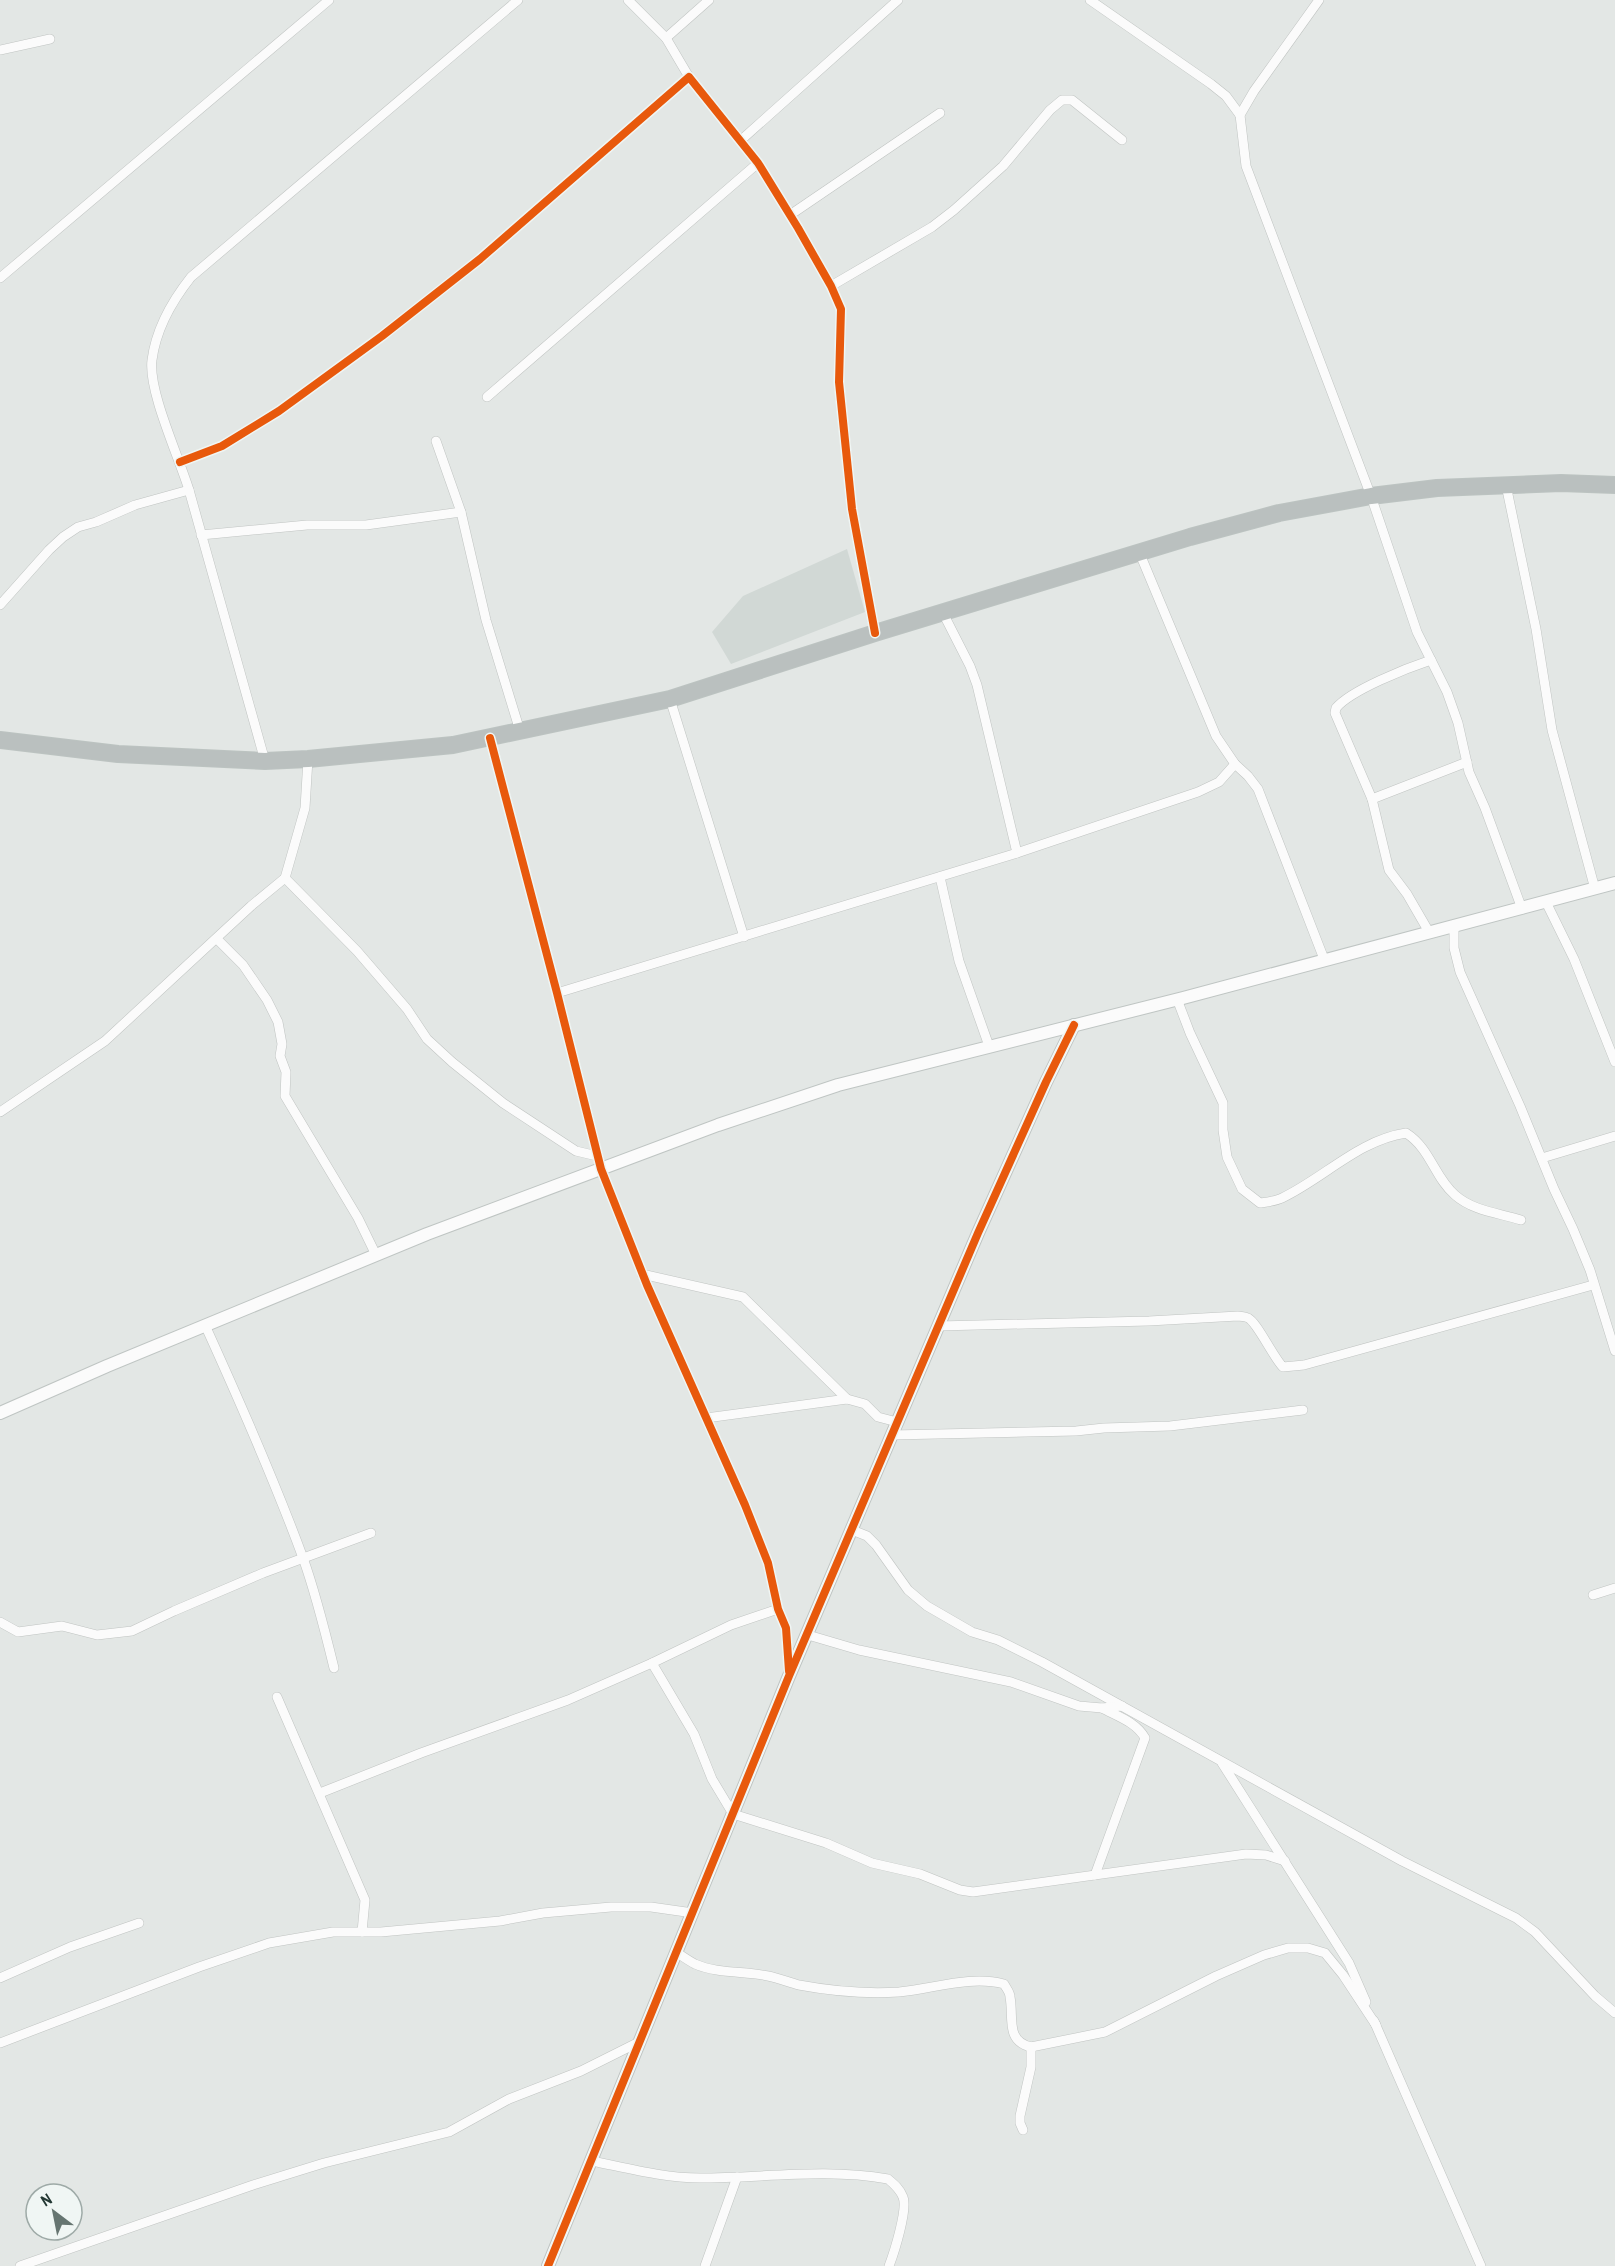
<svg xmlns="http://www.w3.org/2000/svg" width="1615" height="2266" font-family="'Archivo Narrow',sans-serif">
<style>
.built{fill:#d1d8d5}
.lines{fill:none;stroke-linecap:round;stroke-linejoin:round}
.street-casing{stroke:#c0c4c2;stroke-width:10}
.secondary-casing{stroke:#bfc5c3;stroke-width:14}
.highway-casing{stroke:#bcc3c1;stroke-width:18}
.street{stroke:#fbfbfb;stroke-width:9}
.secondary{stroke:#fbfbfb;stroke-width:12}
.highway{stroke:#bac0bf;stroke-width:16}
.cycleway-casing{stroke:#f0f6f4;stroke-width:11}
.cycleway{stroke:#e8590c;stroke-width:8}
</style>
<rect width="100%" height="100%" fill="#e3e7e5"/>
<!-- built -->
<path class="built" d="M847,549L865,612L731,664L712,632L743,596Z"/>
<g class="lines">
<!-- street casing -->
<g class="street-casing">
<g id="street">
<path d="M628,0L666,38L689,77"/>
<path d="M1090,0L1211,84L1226,96L1240,115"/>
<path d="M1319,0L1254,91L1240,115L1246,166L1371,496L1417,632L1447,692L1458,723L1469,772L1485,808L1522,909"/>
<path d="M666,38L709,0"/>
<path d="M0,50L50,39"/>
<path d="M740,141L898,0"/>
<path d="M790,215L940,113"/>
<path d="M0,278L329,0"/>
<path d="M831,286L932,227L954,210L1003,166L1050,110L1062,100H1072L1122,140"/>
<path d="M487,397L758,163"/>
<path d="M436,441L461,512L486,620L520,731"/>
<path d="M180,462L222,446L279,411L382,336L480,259L689,77L758,163L798,228L831,286L841,309L839,382L852,509L875,633"/>
<path d="M1506,485L1536,629L1552,730L1595,889"/>
<path d="M189,490C179,457 148,391 152,360C156,329 172,301 191,277L518,0"/>
<path d="M201,535L307,525H366L461,512"/>
<path d="M1140,554L1216,736L1235,764L1248,776L1258,789L1324,959"/>
<path d="M0,605L49,550L63,537L78,527L96,522L135,505L189,490L265,761"/>
<path d="M943,613L970,666L977,685L1017,853"/>
<path d="M670,699L744,937"/>
<path d="M490,738L557,993L601,1169L647,1285L745,1505L768,1563L778,1609L786,1628L789,1672"/>
<path d="M308,759L305,808L285,878L357,951L407,1009L427,1039L452,1062L503,1103L576,1151L597,1156"/>
<path d="M1372,799L1467,762"/>
<path d="M940,877L959,961L989,1046"/>
<path d="M1546,902L1574,959L1615,1062"/>
<path d="M1454,925V948L1460,972L1520,1106L1554,1189L1573,1229L1590,1270L1615,1351"/>
<path d="M1429,932L1407,894L1389,870L1372,799L1335,713L1336,708C1351,690 1407,668 1431,660"/>
<path d="M217,939L243,965L267,1000L278,1022L282,1044L280,1056L286,1072L285,1096L358,1218L376,1255"/>
<path d="M557,993L1017,853L1198,792L1219,782L1235,764"/>
<path d="M1177,999L1190,1033L1223,1103V1130L1227,1157L1242,1189L1260,1203C1267,1202 1276,1201 1282,1198C1324,1178 1359,1140 1406,1133C1431,1149 1434,1177 1455,1195C1473,1211 1499,1213 1521,1220"/>
<path d="M0,1112L105,1041L251,906L285,878"/>
<path d="M1542,1158L1615,1136"/>
<path d="M642,1274L743,1297L847,1399"/>
<path d="M205,1325C240,1402 274,1479 303,1558C316,1594 325,1631 334,1668"/>
<path d="M938,1326L1149,1321L1238,1316C1239,1316 1247,1317 1248,1318C1257,1322 1273,1357 1283,1367L1304,1365L1593,1285"/>
<path d="M706,1418L847,1399L865,1404L878,1417L897,1422"/>
<path d="M892,1435L1076,1431L1104,1428L1170,1426L1303,1410"/>
<path d="M852,1530L867,1536L876,1545L908,1590L927,1606L972,1632L998,1640L1042,1662L1402,1861L1516,1918L1535,1932L1595,1996L1615,2013"/>
<path d="M1593,1595L1615,1588"/>
<path d="M0,1622L18,1632L62,1626L97,1635L132,1631L174,1611L263,1573L371,1533"/>
<path d="M808,1635L859,1650L1011,1682L1079,1706L1102,1708L1122,1706"/>
<path d="M652,1663L694,1734L712,1779L733,1814L826,1843L872,1863L920,1874L960,1890L973,1892L1246,1854L1266,1855L1285,1861"/>
<path d="M277,1697L365,1900L362,1932"/>
<path d="M1222,1763L1349,1963L1366,2002"/>
<path d="M320,1793L421,1753L568,1700L652,1663L731,1625L778,1609"/>
<path d="M1095,1875L1145,1738C1136,1722 1117,1716 1102,1708"/>
<path d="M676,1952C682,1956 689,1961 695,1964C718,1974 744,1971 768,1976C778,1978 788,1982 799,1985C831,1991 866,1994 899,1992C933,1989 970,1975 1004,1984C1006,1988 1010,1992 1010,1997C1014,2017 1005,2041 1031,2047L1105,2032L1216,1976L1264,1955L1288,1948H1308L1325,1953L1343,1975L1376,2025"/>
<path d="M0,1978L70,1947L139,1923"/>
<path d="M1374,2021L1481,2266"/>
<path d="M0,2043L199,1967L269,1943L333,1932H381L500,1921L543,1913L611,1907H651L693,1913"/>
<path d="M1023,2130L1020,2123V2116L1031,2067V2047"/>
<path d="M592,2161C627,2168 664,2178 700,2178C763,2178 825,2168 888,2179C894,2184 900,2189 903,2197C908,2209 894,2253 889,2266"/>
<path d="M20,2266L253,2185L324,2163L449,2132L509,2099L581,2071L639,2042"/>
<path d="M705,2266L737,2177"/>
</g>
</g>
<!-- secondary casing -->
<g class="secondary-casing">
<g id="secondary">
<path d="M0,1413L107,1366L427,1234L718,1125L838,1085L1183,998L1615,883"/>
<path d="M548,2266L789,1676L978,1233L1046,1082L1074,1025"/>
</g>
</g>
<!-- highway casing -->
<g class="highway-casing">
<path id="highway" d="M0,740L118,754L265,761L308,759L453,745L670,699L875,633L1190,537L1279,513L1371,496L1437,488L1561,483L1615,485"/>
</g>
<!-- street -->
<use href="#street" class="street"/>
<!-- secondary -->
<use href="#secondary" class="secondary"/>
<!-- highway -->
<use href="#highway" class="highway"/>
<!-- cycleway casing -->
<g class="cycleway-casing">
<g id="cycleway">
<path d="M180,462L222,446L279,411L382,336L480,259L689,77L758,163L798,228L831,286L841,309L839,382L852,509L875,633"/>
<path d="M490,738L557,993L601,1169L647,1285L745,1505L768,1563L778,1609L786,1628L789,1671"/>
<path d="M548,2266L789,1676L978,1233L1046,1082L1074,1025"/>
</g>
</g>
<!-- cycleway -->
<use href="#cycleway" class="cycleway"/>
</g>
<!-- north arrow -->
<g transform="translate(54 2212) rotate(328)"><circle r="28" fill="#f0f6f4" stroke="#9eaaa7" stroke-width="1.5"/>
<path d="M0-4.5L10 22L0 15L-10 22Z" fill="#667571"/>
<text y="-9" font-size="16" font-weight="bold" text-anchor="middle" fill="#233833">N</text>
</g>
</svg>
